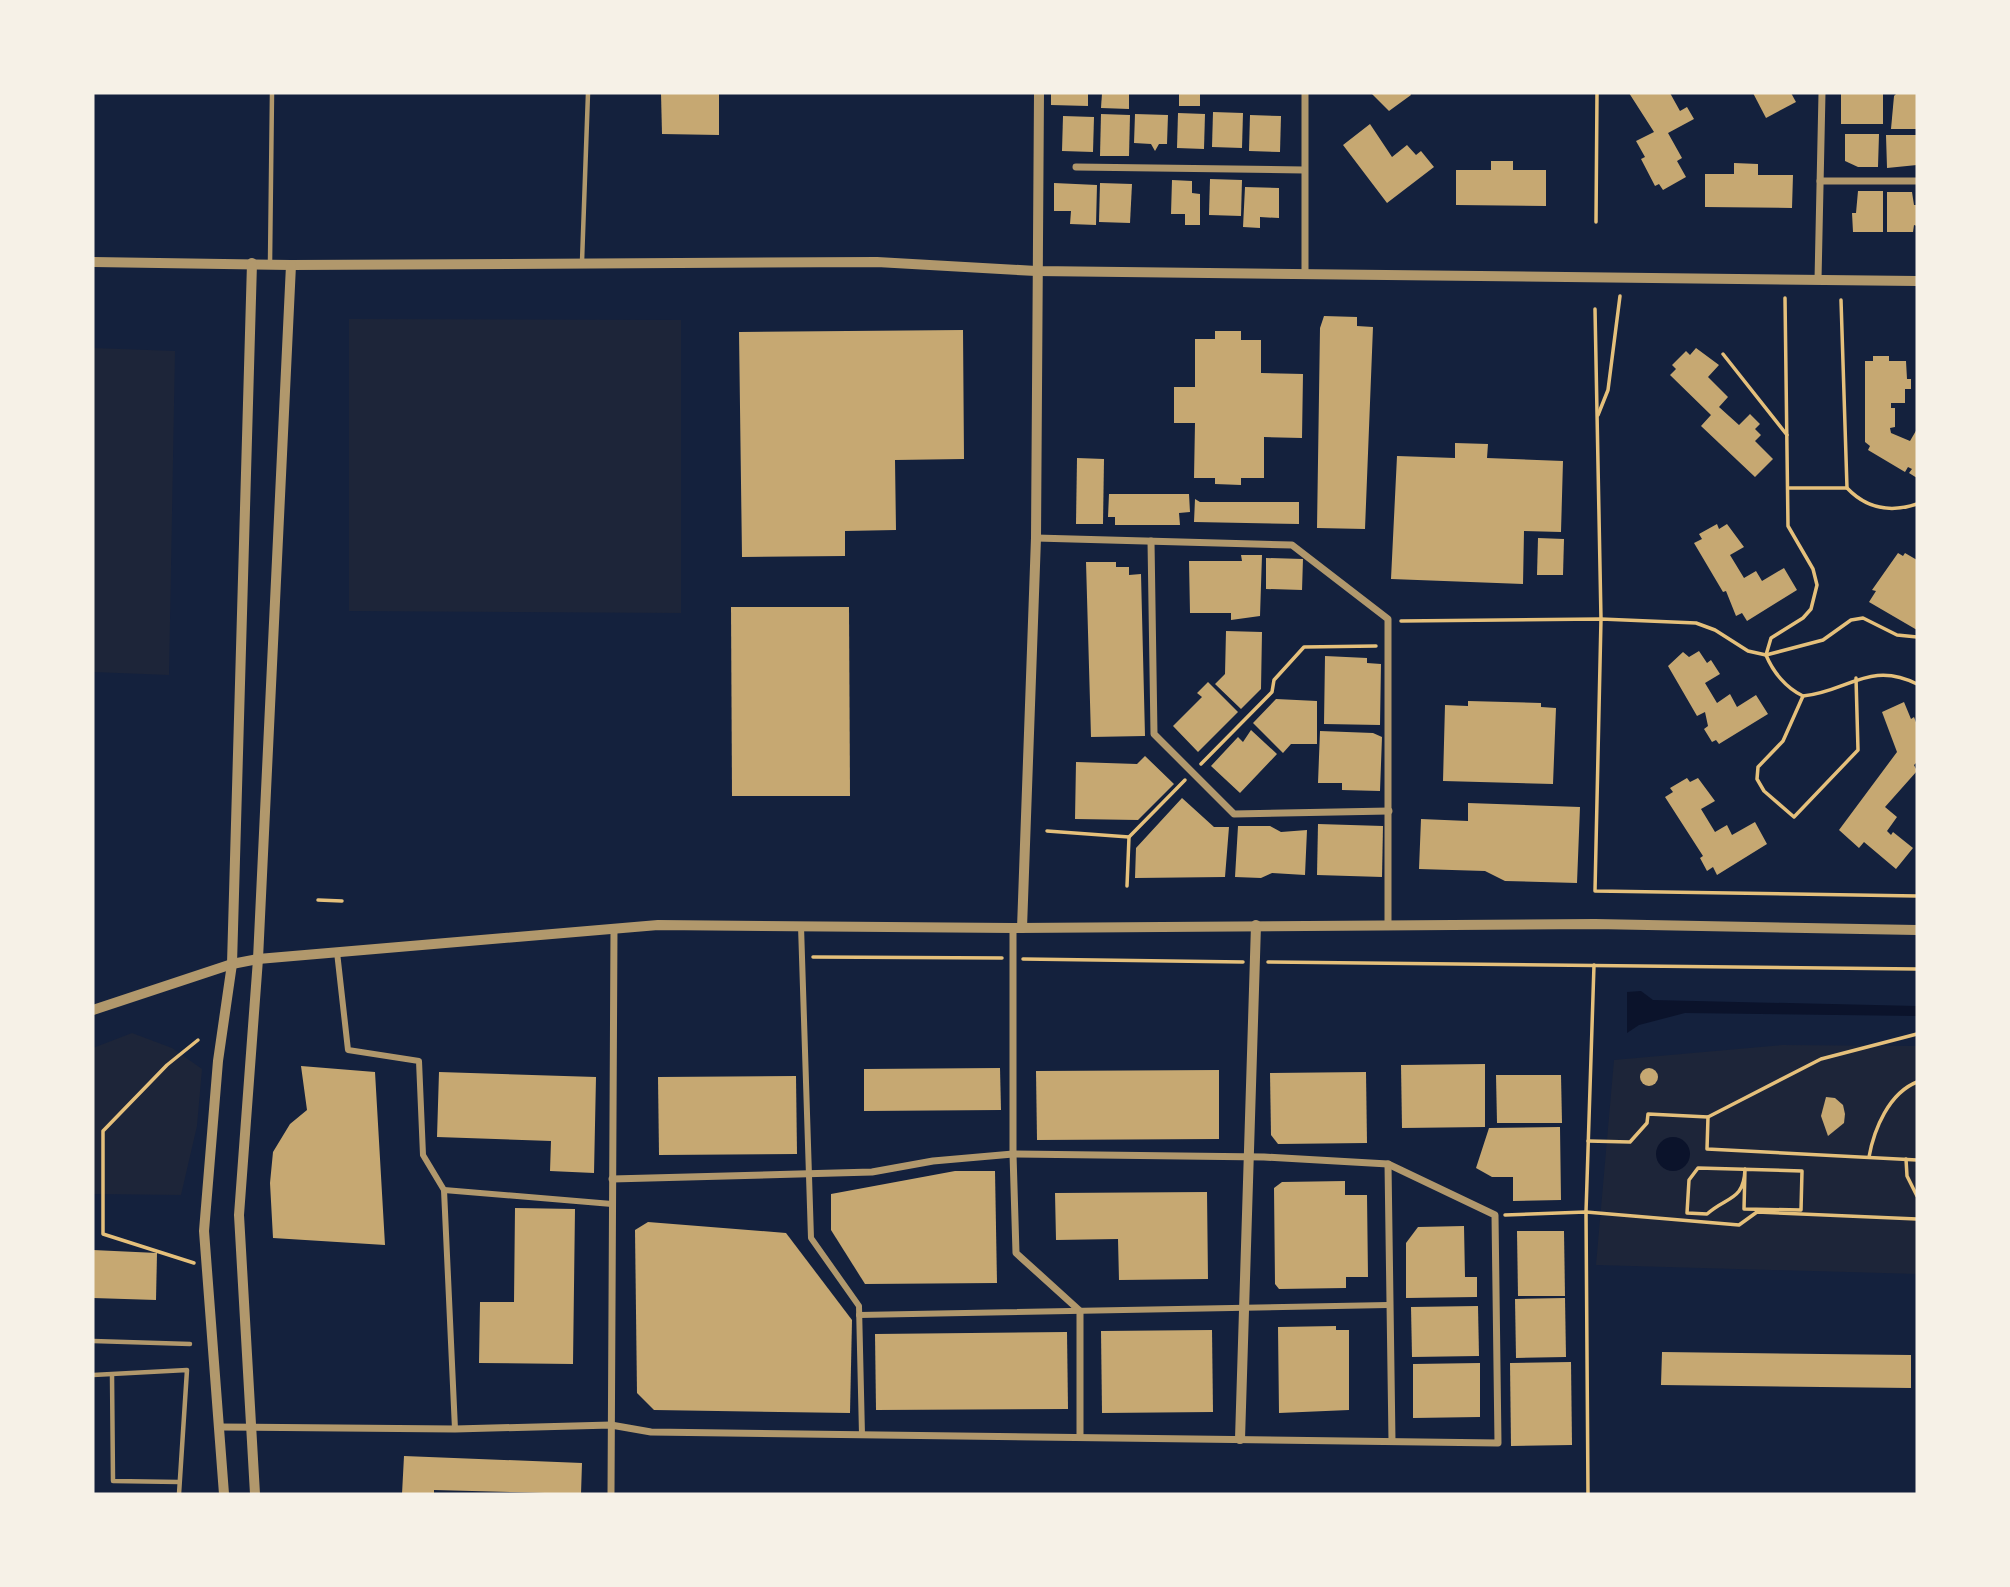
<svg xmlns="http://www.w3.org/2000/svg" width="2010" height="1587" font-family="'Zilla Slab',serif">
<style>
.green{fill:#1d2539}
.water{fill:#0b132b}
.building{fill:#c6a872}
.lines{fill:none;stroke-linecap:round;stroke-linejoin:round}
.path{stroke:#e5c07b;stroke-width:3.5}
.service{stroke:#b1986c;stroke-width:4.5}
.pedestrian{stroke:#b1986c;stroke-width:6}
.minor{stroke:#b1986c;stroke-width:7}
.tertiary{stroke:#b1986c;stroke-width:10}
</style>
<rect width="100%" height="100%" fill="#14213d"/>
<!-- green -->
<g class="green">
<path d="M349,319L681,320V613L349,611Z"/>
<path d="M93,348L175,351L169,675L93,672Z"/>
<path d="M132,1033L172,1048L202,1069L197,1126L181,1195L93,1194V1048Z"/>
<path d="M1782,1045L1917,1046V1274L1596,1265L1614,1060Z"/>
</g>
<!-- water -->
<g class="water">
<path d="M1641,991L1653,1000L1917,1006V1016L1685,1013L1639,1025L1627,1033V992Z"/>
<circle cx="1673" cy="1154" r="17"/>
</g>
<!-- building -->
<g class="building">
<path d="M661,93H719V135L662,134Z"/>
<path d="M1051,93H1088V106L1051,105Z"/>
<path d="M1102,93H1129V109L1101,108Z"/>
<rect x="1179" y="93" width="21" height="13"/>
<path d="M1371,93H1410L1411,95L1389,111Z"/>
<path d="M1629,93H1670L1680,111L1687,107L1694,119L1668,133L1682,158L1677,161L1686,177L1663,190L1659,184L1655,186L1641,159L1645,157L1636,141L1654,132Z"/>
<path d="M1753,93H1791L1796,102L1766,118Z"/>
<rect x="1841" y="93" width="42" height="31"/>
<path d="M1897,93H1917V129H1891L1894,96Z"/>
<path d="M1213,112L1243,113L1242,148L1212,147Z"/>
<path d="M1178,113L1205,114L1204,149L1177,148Z"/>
<path d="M1101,114L1130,115L1129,156H1100Z"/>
<path d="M1135,114L1168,115L1167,144H1159L1155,151L1151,144L1134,143Z"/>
<path d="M1250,115L1281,116L1280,152L1249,151Z"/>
<path d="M1063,116L1094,117L1093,152L1062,151Z"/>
<path d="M1370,124L1392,157L1407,145L1416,155L1421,151L1434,167L1387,203L1343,145Z"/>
<path d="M1845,134H1879L1878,167H1858L1845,161Z"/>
<path d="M1886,135H1917V165L1887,168Z"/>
<path d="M1491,161H1513V170H1546V206L1456,205V170H1491Z"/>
<path d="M1734,163L1758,164V175H1793L1792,208L1705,207V174H1734Z"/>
<path d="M1210,179L1242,180L1241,216L1209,215Z"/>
<path d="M1172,180L1192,181V193L1200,194V225H1185V214H1171Z"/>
<path d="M1054,183L1097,185L1096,225L1070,224L1071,211H1054Z"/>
<path d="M1100,183L1132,184L1130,223L1099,222Z"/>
<path d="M1245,187L1279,188V218L1260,217V228L1243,227Z"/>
<path d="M1858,191H1883V232H1853L1852,213H1856Z"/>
<path d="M1887,192H1912L1914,205H1917V226L1914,225L1913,232H1887Z"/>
<path d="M1324,316L1357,317V326L1373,327L1365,529L1317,528L1320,328Z"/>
<path d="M963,330L964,459L895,460L896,530L845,531V556L742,557L739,332Z"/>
<path d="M1215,331H1241V340H1261V373L1303,374L1302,438L1264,437V478H1241V485L1215,484V478H1194L1195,423H1174V387H1195V339H1215Z"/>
<path d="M1696,348L1719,365L1708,377L1728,397L1719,407L1739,425L1750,414L1760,424L1755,429L1761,435L1755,441L1773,459L1755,477L1701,426L1711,415L1670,375L1676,369L1672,365L1686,351L1690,355Z"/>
<path d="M1873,356H1889V361H1906L1907,379H1911V389H1905V403H1891V408H1895V427L1890,428L1891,433L1910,441L1917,429V478L1909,473L1912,469L1908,467L1905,472L1868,450L1870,446L1865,442V361H1873Z"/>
<path d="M1455,443L1488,444L1487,458L1563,461L1561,532L1524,531L1523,584L1391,579L1397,456L1455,458Z"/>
<path d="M1077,458L1104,459L1103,524H1076Z"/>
<path d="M1109,494H1189L1190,512L1179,513L1180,525H1115V517H1108Z"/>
<path d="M1195,499L1200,502H1299V524L1194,522Z"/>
<path d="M1717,524L1719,529L1727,524L1744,547L1730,555L1744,578L1756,571L1762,581L1784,568L1797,590L1747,621L1742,613L1736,616L1726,591L1723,592L1694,543L1702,539L1699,534Z"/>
<path d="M1538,538L1564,539L1563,575H1537Z"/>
<path d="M1898,553L1903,556L1905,553L1917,560V630L1869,602L1876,591L1872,590Z"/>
<path d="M1241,555H1262L1260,616L1231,620V613H1190L1189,561H1242Z"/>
<path d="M1266,558L1303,559L1302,590L1266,589Z"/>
<path d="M1086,562H1116V567H1129V575L1141,574L1145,736L1091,737Z"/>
<path d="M731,607H849L850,796H732Z"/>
<path d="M1226,631L1262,632L1261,689L1241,709L1215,684L1225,674Z"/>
<path d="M1699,651L1707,663L1711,660L1720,674L1705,683L1717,703L1730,694L1737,707L1756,695L1768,714L1719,744L1716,740L1712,742L1704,729L1708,726L1705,712L1697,716L1668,666L1683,652L1689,657Z"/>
<path d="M1325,656L1367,658V663L1381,664L1380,725L1324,724Z"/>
<path d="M1208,682L1238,712L1198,752L1173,726L1202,697L1197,693Z"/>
<path d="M1276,699L1317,701V744H1291L1283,753L1253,723Z"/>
<path d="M1468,701L1541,703V707L1556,708L1553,784L1443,781L1445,705L1468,706Z"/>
<path d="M1904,702L1911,719L1914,717L1917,725V762L1914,765L1917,771L1885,807L1897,817L1887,831L1891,835L1893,832L1913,848L1896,869L1864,842L1859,848L1839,830L1897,752L1882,712Z"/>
<path d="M1251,730L1277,754L1240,793L1211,766L1238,737L1243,742Z"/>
<path d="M1320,731L1373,733L1382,737L1380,791L1342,790V783H1318Z"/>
<path d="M1145,756L1174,784L1138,820L1075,819L1076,762L1137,764Z"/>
<path d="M1687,778L1690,782L1698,778L1715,801L1701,809L1715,832L1727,825L1732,835L1755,822L1767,844L1717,875L1713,867L1707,871L1700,858L1703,856L1665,797L1673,792L1670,788Z"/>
<path d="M1182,798L1214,827H1229L1225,877L1135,878L1136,848Z"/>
<path d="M1468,803L1580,807L1577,883L1505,881L1485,871L1419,869L1421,819L1468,821Z"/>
<path d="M1318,824L1383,826L1382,877L1317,875Z"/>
<path d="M1238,826H1270L1281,832L1307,830L1305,875L1272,873L1261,878L1235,877Z"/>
<path d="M1485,1064V1127L1402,1128L1401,1065Z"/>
<path d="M301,1066L375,1072L385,1245L273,1238L270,1183L273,1152L290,1124L307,1110Z"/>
<path d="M1000,1068L1001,1110L864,1111V1069Z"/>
<circle cx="1649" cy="1077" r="9"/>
<path d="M1219,1070V1139L1037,1140L1036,1071Z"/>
<path d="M439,1072L596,1077L594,1173L550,1171L551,1141L437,1137Z"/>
<path d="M1366,1072L1367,1143L1278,1144L1271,1135L1270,1073Z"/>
<path d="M1496,1075H1561L1562,1123H1497Z"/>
<path d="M796,1076L797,1154L659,1155L658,1077Z"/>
<path d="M1826,1097L1835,1098L1843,1105L1845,1114L1844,1123L1828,1136L1821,1116Z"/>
<path d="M1560,1127L1561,1200L1513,1201V1177H1492L1476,1168L1489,1128Z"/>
<path d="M955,1171H995L997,1283L865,1284L831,1230V1194Z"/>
<path d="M1345,1181V1195H1367L1368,1277H1346V1288L1279,1289L1275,1284L1274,1188L1282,1182Z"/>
<path d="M1207,1192L1208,1279L1119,1280L1118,1239L1056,1240L1055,1193Z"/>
<path d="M515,1208L575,1209L573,1364L479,1363L480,1302H514Z"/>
<path d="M648,1222L786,1233L852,1320L850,1413L654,1410L637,1393L635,1230Z"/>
<path d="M1464,1226L1465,1277H1477V1297L1406,1298V1243L1418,1227Z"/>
<path d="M1517,1231H1564L1565,1296H1518Z"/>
<path d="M93,1250L157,1253L156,1300L93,1298Z"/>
<path d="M1565,1298L1566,1357L1516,1358L1515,1299Z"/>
<path d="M1478,1306L1479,1356L1412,1357L1411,1307Z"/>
<path d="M1336,1326V1330H1349V1410L1279,1413L1278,1327Z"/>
<path d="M1212,1330L1213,1412L1102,1413L1101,1331Z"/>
<path d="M1067,1332L1068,1409L876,1410L875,1334Z"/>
<path d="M1662,1352L1911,1355V1388L1661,1385Z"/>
<path d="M1571,1362L1572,1445L1511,1446L1510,1363Z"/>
<path d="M1480,1363V1417L1413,1418V1364Z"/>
<path d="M404,1456L582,1463L581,1494L434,1490V1494H402Z"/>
</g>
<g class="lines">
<!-- path -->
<g class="path">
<path d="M1596,222L1597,93"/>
<path d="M1785,298L1788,526L1813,569L1817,585L1811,609L1803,618L1771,638L1766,655C1773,672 1786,688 1803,696C1847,692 1870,660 1917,684"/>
<path d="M1841,300L1847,488"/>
<path d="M1595,309L1601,619L1595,891L1917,896"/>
<path d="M1723,354L1787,435"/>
<path d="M1598,415L1608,390L1620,296"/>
<path d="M1789,488H1847C1866,508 1890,513 1917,504"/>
<path d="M1401,621L1601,619L1696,623L1715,630L1748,651L1766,655L1823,640L1851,620L1863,618L1897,635L1917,637"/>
<path d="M1803,696L1783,741L1758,767L1757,779L1764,791L1794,817L1858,750L1856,678"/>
<path d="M1201,764L1272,692L1274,680L1304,647L1376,646"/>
<path d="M1047,831L1129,837L1185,780"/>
<path d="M1127,886L1129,837"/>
<path d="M318,900L342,901"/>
<path d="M813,957L1002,958"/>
<path d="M1023,959L1243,962"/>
<path d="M1268,962L1917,969"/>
<path d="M1708,1117L1707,1149L1917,1160"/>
<path d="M1588,1141L1630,1142L1647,1123L1648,1114L1708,1117L1821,1059L1917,1034"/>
<path d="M1869,1157C1874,1129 1889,1093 1917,1082"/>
<path d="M1906,1159L1907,1176L1917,1196"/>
<path d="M1745,1169L1744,1209L1801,1210L1802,1171L1698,1168L1689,1180L1687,1213L1707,1214C1727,1196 1744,1201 1745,1169"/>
<path d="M1505,1215L1586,1212L1739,1225L1757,1212L1917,1219"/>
<path d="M194,1263L103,1234V1131L167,1065L198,1040"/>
<path d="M1588,1494L1586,1212L1594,965"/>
</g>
<!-- service -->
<g class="service">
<path d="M582,262L588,93"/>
<path d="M270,263L272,93"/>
<path d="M93,1341L190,1344"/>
<path d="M93,1375L187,1370L179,1494"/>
<path d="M112,1375L113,1481L179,1482"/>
</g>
<!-- pedestrian -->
<g class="pedestrian">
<path d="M801,926L811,1238L859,1306L862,1435"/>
<path d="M337,952L348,1050L419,1061L423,1155L444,1190L455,1429"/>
<path d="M444,1190L612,1204"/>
<path d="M859,1315L1388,1305"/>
</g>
<!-- minor -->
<g class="minor">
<path d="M1305,93V272"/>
<path d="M1076,167L1304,170"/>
<path d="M1820,181H1917"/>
<path d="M1818,280L1822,93"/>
<path d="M1036,538L1292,545L1388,619V925"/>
<path d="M1151,541L1154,734L1234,814L1389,811"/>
<path d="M1013,928V1154L1016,1253L1080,1311V1437"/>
<path d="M1388,1164L1392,1441"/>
<path d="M220,1427L455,1429L611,1425L651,1432L1498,1443L1495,1215L1388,1164L1264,1157L1013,1154L933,1161L872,1172L612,1179"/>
<path d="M611,1494L614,929"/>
</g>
<!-- tertiary -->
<g class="tertiary">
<path d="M93,262L291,265L877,262L1036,271L1917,281"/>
<path d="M1022,928L1036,538L1039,93"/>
<path d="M93,1010L232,964L258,959L658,925L1013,928L1595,924L1917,930"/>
<path d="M1240,1439L1256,925"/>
<path d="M224,1494L204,1231L218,1061L232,964L252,263"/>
<path d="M255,1494L239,1215L258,959L291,265"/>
</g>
</g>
<!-- border -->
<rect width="2010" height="1587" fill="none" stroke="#f6f1e7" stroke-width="189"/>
</svg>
